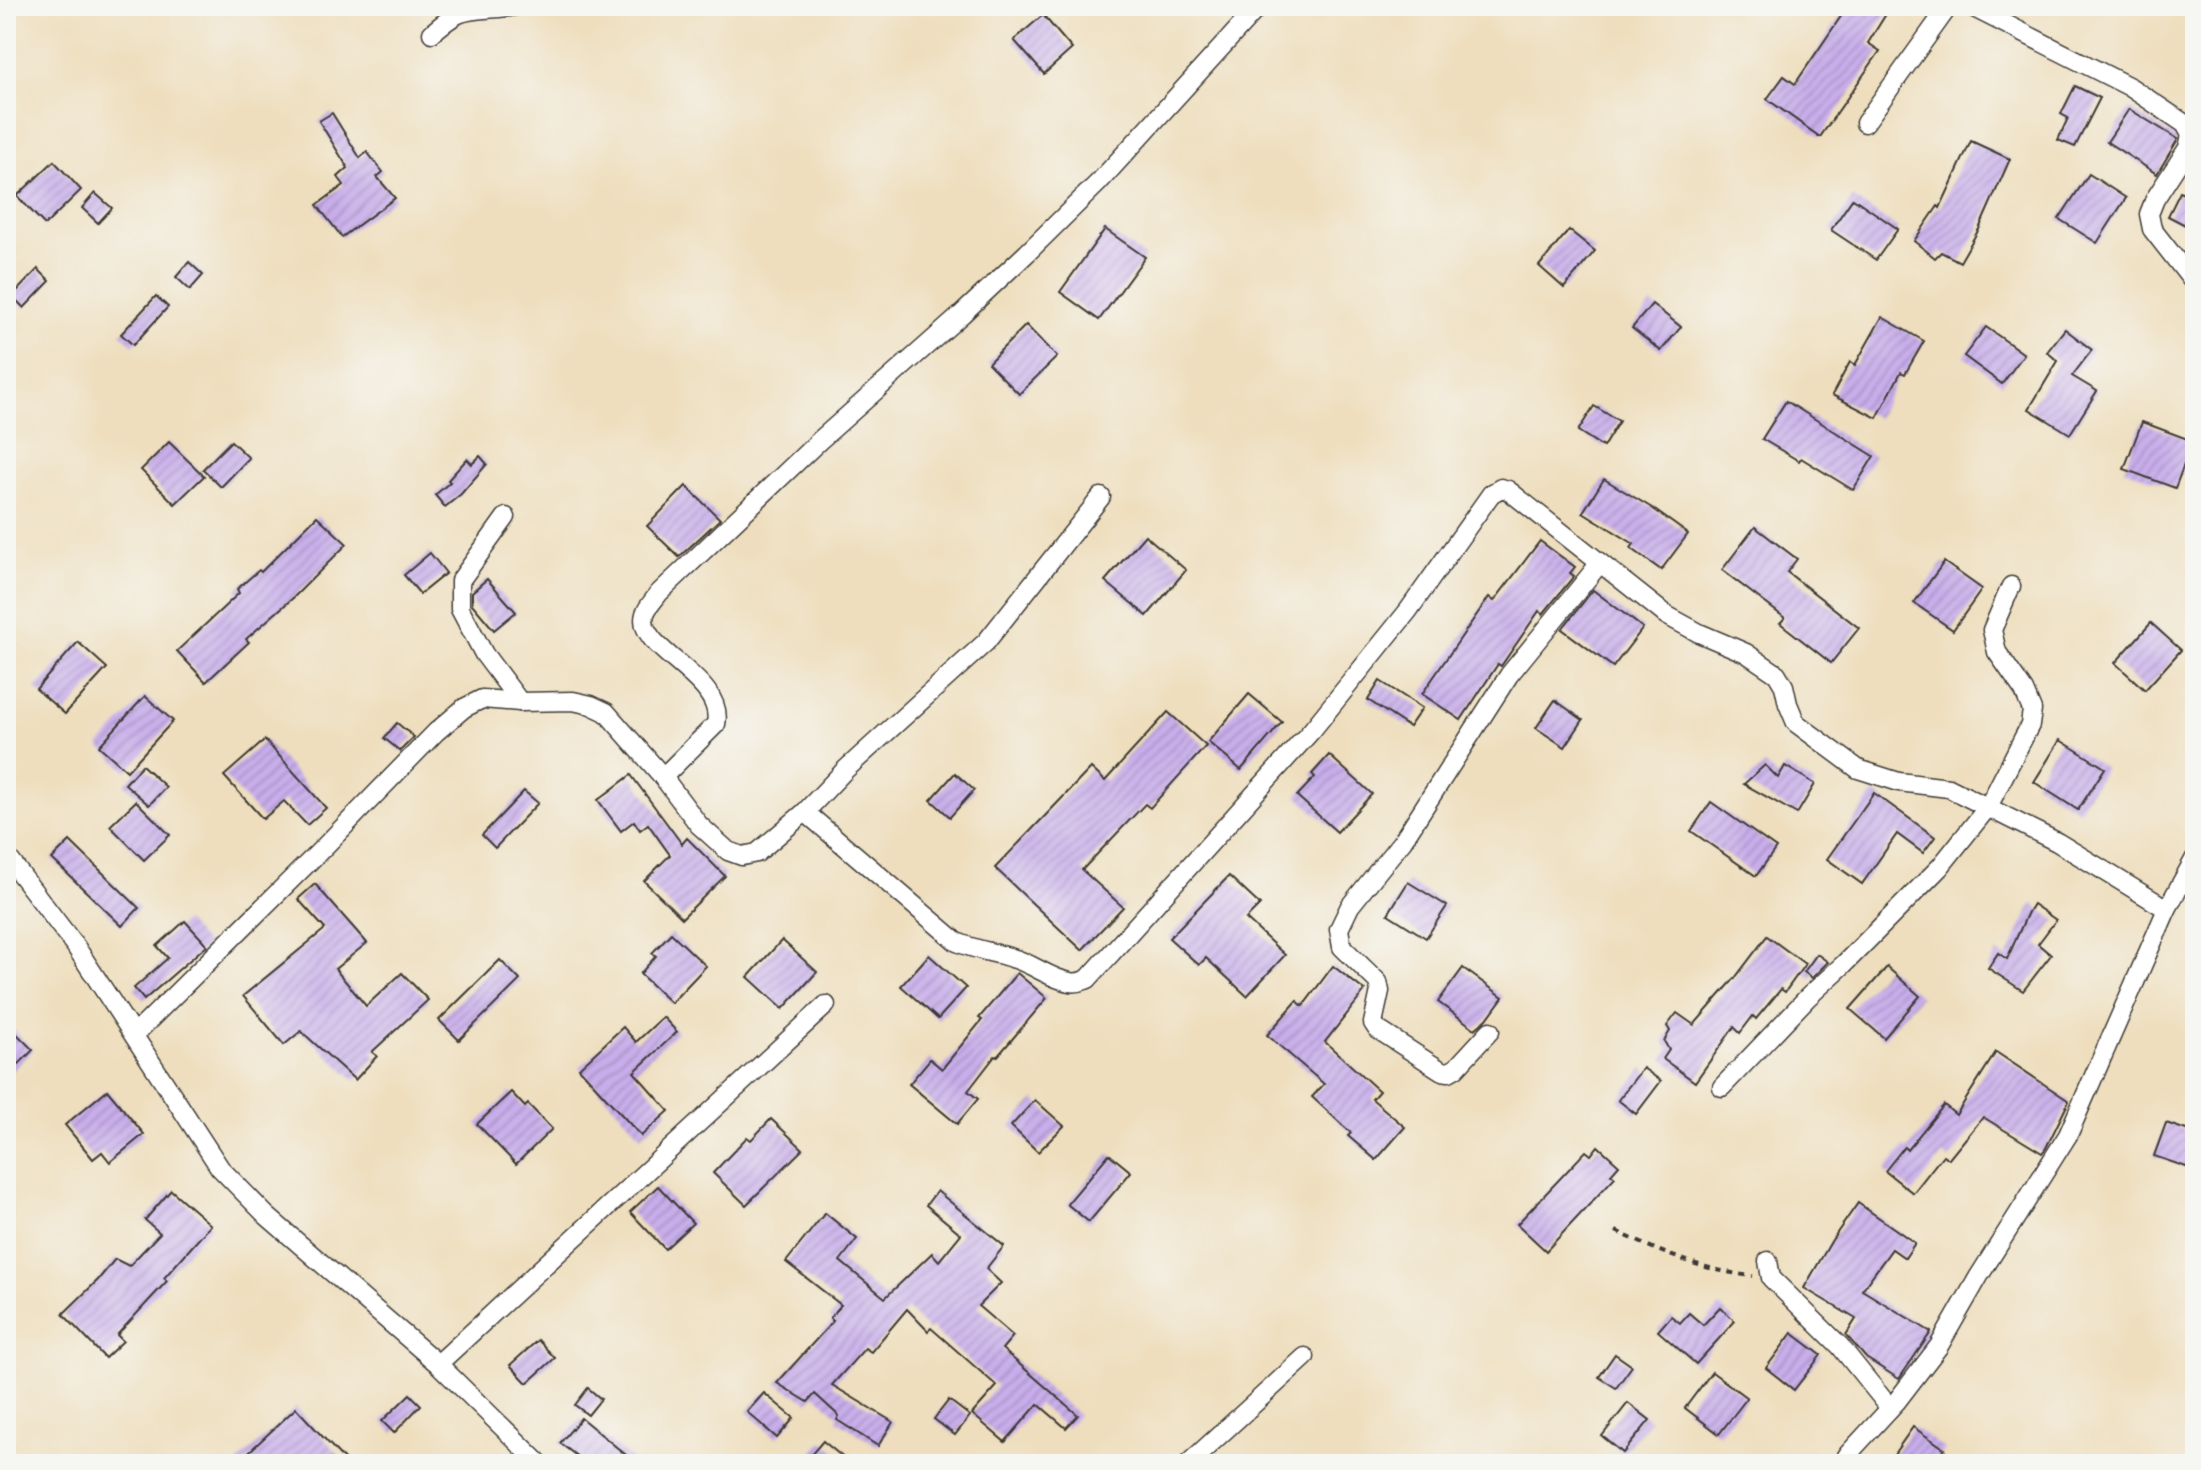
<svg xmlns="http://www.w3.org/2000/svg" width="2201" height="1470" font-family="'Gochi Hand',sans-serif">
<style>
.building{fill:url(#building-hatch)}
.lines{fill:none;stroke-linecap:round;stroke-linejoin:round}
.minor-casing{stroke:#3c3934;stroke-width:21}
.path{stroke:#3c3934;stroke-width:4;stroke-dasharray:6 6;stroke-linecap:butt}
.minor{stroke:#fff;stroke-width:18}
</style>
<defs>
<pattern id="building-hatch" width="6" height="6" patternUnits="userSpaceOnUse" patternTransform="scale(2)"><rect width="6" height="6" fill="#c8adea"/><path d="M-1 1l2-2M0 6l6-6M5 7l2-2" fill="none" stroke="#ab94c8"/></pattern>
</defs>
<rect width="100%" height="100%" fill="#f6f6f2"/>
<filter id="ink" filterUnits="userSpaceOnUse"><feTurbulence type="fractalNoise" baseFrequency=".0125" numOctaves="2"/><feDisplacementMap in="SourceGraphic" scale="16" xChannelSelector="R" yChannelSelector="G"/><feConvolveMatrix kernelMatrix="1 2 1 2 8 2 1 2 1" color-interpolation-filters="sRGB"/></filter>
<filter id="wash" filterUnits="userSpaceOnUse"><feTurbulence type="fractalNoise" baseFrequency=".006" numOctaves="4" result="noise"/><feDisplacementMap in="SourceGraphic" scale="32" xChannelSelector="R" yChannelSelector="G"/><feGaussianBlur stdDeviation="1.8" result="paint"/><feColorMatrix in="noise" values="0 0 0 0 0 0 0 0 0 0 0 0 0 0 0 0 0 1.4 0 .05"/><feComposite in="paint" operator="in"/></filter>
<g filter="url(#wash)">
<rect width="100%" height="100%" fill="#eedebd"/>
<g id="blocks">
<!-- building -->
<g class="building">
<path d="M1848,6H1891L1868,43L1880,51L1820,137L1767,99L1784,76L1795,84Z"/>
<path d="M1043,15L1072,49L1044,74L1014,40Z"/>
<path d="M2075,86L2100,98L2075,147L2058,140L2068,118L2061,114Z"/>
<path d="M2129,109L2178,139L2157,174L2107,142Z"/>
<path d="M332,113L360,158L367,152L383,172L377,177L395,198L342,237L317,205L344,185L338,177L348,168L319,121Z"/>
<path d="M1971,141L2010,159L1979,229L1960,262L1941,252L1935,258L1914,241L1938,206L1940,208Z"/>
<path d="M54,161L81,190L45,225L17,196Z"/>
<path d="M2089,174L2126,198L2097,243L2059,219Z"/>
<path d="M2180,192L2195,199V230L2168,216Z"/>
<path d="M95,193L112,208L98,223L82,208Z"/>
<path d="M1853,198L1898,229L1876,260L1831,230Z"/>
<path d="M1105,229L1145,257L1099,320L1060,292Z"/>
<path d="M1569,230L1595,251L1564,288L1539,266Z"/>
<path d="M189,262L203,275L190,290L176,277Z"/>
<path d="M38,269L50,281L24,308L12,296Z"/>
<path d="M156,296L168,307L133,345L121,334Z"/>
<path d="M1652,304L1681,327L1661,351L1632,328Z"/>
<path d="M1882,317L1924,341L1905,374L1901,372L1877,418L1832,395L1850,362L1855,365Z"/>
<path d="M1026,325L1057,357L1019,394L988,363Z"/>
<path d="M1986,327L2024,354L2002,384L1964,356Z"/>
<path d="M2065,329L2092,350L2072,376L2097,391L2070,434L2029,409L2058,361L2047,352Z"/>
<path d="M1786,401L1874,456L1853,490L1801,458L1799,461L1762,439Z"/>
<path d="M1594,406L1619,421L1603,447L1578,431Z"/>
<path d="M2142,422L2193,441L2175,488L2124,469Z"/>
<path d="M231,441L249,458L221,487L203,469Z"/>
<path d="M169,442L204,476L175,504L141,470Z"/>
<path d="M480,456L487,464L461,494L445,507L435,495L450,482L448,480L467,459L472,464Z"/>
<path d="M1604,479L1652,508L1688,534L1661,570L1631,548L1634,544L1583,512Z"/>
<path d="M686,486L720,519L679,557L647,526Z"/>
<path d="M317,516L347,544L294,597L246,639L249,642L206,682L177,651L239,593L237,589L259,570L261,572Z"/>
<path d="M1755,527L1797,559L1787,572L1859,628L1831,663L1780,623L1785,618L1722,570Z"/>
<path d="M1145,535L1186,570L1147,616L1105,581Z"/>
<path d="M1540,541L1575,567L1570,573L1574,576L1543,614L1539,611L1501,666L1498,664L1461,720L1422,694L1489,597L1494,601Z"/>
<path d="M430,553L446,573L420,594L404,575Z"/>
<path d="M1944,562L1982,589L1953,630L1914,603Z"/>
<path d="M487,579L516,612L494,630L472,604V592Z"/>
<path d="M1593,590L1643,628L1613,667L1562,629Z"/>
<path d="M2151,623L2181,650L2145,690L2115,663Z"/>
<path d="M78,642L107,668L65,714L36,689Z"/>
<path d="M1380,681L1422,708L1409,727L1368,700Z"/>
<path d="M1249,694L1282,722L1241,770L1208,742Z"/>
<path d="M145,696L173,721L127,771L99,746Z"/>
<path d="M1555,700L1583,720L1565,747L1536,728Z"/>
<path d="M1168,712L1206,746L1150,808L1145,804L1082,870L1123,907L1082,950L995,868L1091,768L1105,781Z"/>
<path d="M397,723L414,737L400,751L384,738Z"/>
<path d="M265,740L326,808L307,825L284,801L263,819L224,776Z"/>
<path d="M2060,740L2105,768L2078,810L2034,782Z"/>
<path d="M1329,755L1372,794L1337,832L1297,796L1315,777L1312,774Z"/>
<path d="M142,765L166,787L149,805L125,784Z"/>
<path d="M1765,765L1778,778L1785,766L1815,784L1797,814L1744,784Z"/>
<path d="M955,773L974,790L950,817L931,800Z"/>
<path d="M631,775L682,844L687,838L725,876L682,918L644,881L670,855L648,824L640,830L634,821L621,831L598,800Z"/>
<path d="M524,791L538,803L495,848L482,835Z"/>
<path d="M1874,793L1935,837L1923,853L1897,834L1862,884L1827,859Z"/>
<path d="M136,801L170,835L144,860L110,826Z"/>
<path d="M1711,802L1776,848L1756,876L1691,831Z"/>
<path d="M70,841L139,908L122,926L52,859Z"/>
<path d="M1229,876L1260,905L1246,919L1285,955L1247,996L1206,958L1199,965L1169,938Z"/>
<path d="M1408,882L1447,906L1426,938L1388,914Z"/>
<path d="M315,884L367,943L335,969L366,1006L402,973L428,1000L372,1052L377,1056L355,1080L301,1031L284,1045L243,996L325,929L298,899Z"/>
<path d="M2033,904L2056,920L2038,944L2051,955L2023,991L1988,968L1998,953L2007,959L2028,912Z"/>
<path d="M185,921L207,945L144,1000L134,988L168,958L157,946Z"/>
<path d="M671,933L706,966L671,1003L640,974L656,956L652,953Z"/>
<path d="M1767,936L1805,964L1785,992L1781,989L1756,1019L1753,1016L1740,1033L1734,1027L1695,1082L1663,1059L1669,1050L1664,1041L1670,1031L1667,1026L1677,1013L1694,1025L1735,978Z"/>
<path d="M782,940L817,972L783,1009L748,977Z"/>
<path d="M1817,954L1828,962L1812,978L1804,972Z"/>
<path d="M929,955L966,988L938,1019L901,986Z"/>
<path d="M500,960L520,980L459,1040L439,1020Z"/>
<path d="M1333,966L1365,991L1325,1042L1379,1091L1372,1099L1405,1127L1376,1160L1348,1136L1351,1133L1312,1097L1324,1084L1267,1035L1297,1001L1303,1006Z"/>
<path d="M1887,967L1920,996L1884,1038L1850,1009Z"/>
<path d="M1463,968L1503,997L1487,1019L1475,1029L1438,1002Z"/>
<path d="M1017,973L1047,998L997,1057L995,1056L968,1091L978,1099L957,1124L909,1084L930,1059L942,1069L982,1020L979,1018Z"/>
<path d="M663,1017L677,1032L634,1072L669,1111L641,1136L579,1068L623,1027L636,1042Z"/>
<path d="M6,1023L33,1050L6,1077Z"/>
<path d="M1996,1052L2069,1101L2046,1148L2042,1153L1983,1117L1949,1159L1943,1155L1913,1193L1885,1171L1904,1147L1907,1150L1944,1105L1956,1115Z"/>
<path d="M1643,1068L1661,1081L1636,1114L1618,1100Z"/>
<path d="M107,1090L144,1134L110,1162L102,1152L93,1159L65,1125Z"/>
<path d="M511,1092L525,1107L528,1104L552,1129L516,1164L477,1124Z"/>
<path d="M1035,1100L1064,1126L1038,1152L1011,1126Z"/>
<path d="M771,1119L803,1149L746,1205L713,1173L747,1137L751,1140Z"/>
<path d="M2166,1123L2195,1133V1170L2154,1156Z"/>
<path d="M1598,1146L1619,1165L1611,1174L1615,1177L1546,1251L1517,1224L1586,1151L1591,1155Z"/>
<path d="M1109,1154L1131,1172L1089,1222L1067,1204Z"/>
<path d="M658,1186L693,1223L665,1249L630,1212Z"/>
<path d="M171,1190L211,1225L164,1278L167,1281L117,1335L123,1341L105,1358L63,1314L98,1280L115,1259L129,1266L160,1233L145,1220Z"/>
<path d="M937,1191L1004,1246L986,1269L1001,1283L978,1306L1013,1336L1002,1349L1078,1415L1066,1428L1038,1404L1005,1442L972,1414L997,1386L931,1328L928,1331L907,1309L871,1352L865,1348L832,1385L893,1422L878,1446L837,1420L839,1416L815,1394L808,1402L777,1383L833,1321L830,1318L841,1305L786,1262L825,1213L857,1239L840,1261L885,1298L932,1253L939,1261L961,1234L926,1205Z"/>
<path d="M1858,1203L1915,1243L1905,1258L1892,1249L1862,1290L1931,1332L1899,1379L1866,1358L1846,1335L1856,1319L1804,1288L1832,1240Z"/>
<path d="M1720,1307L1735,1321L1696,1364L1658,1331L1671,1316L1680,1323L1689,1313L1703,1325Z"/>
<path d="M1792,1333L1821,1355L1794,1390L1766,1368Z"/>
<path d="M538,1340L555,1358L527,1383L510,1365Z"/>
<path d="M1615,1354L1632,1366L1616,1388L1599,1377Z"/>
<path d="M1712,1372L1747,1398L1719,1434L1685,1408Z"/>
<path d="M588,1388L601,1399L588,1415L575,1405Z"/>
<path d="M764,1393L794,1418L777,1438L747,1412Z"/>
<path d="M410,1394L421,1405L394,1433L382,1421Z"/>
<path d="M949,1400L970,1416L955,1435L934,1419Z"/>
<path d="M1628,1403L1650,1420L1623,1453L1602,1436Z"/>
<path d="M296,1408L348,1464H236Z"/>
<path d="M581,1418L637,1464H587L560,1443Z"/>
<path d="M1913,1427L1945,1449L1934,1464H1887Z"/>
<path d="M823,1441L851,1464H803Z"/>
</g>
</g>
</g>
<g filter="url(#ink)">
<use href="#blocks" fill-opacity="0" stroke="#3c3934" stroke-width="2"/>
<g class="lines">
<!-- minor casing -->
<g class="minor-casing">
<g id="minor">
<path d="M1970,6L2130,87L2185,124L2191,135L2188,148L2155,199L2149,214L2152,229L2195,284"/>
<path d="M432,33C440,26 448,19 458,14C475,7 496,10 515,6"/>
<path d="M1865,123L1949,6"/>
<path d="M506,517L460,581V609L484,654L520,702"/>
<path d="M663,777L716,724C726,678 634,649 645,614C647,607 655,599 659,593L820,440L961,315L1027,253L1099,182L1259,6"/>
<path d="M805,812L845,770L986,642L1101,497"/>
<path d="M6,855L76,947L220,1168L267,1216L438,1364L540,1464"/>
<path d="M1490,1031L1456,1068L1449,1072L1442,1071L1377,1029L1373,1023L1380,991L1378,982L1342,947L1339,929L1350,906L1403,840L1509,675L1600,563"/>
<path d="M134,1035L325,846L436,732L464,708L482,699L520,702L573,701L591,705L606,712L663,777L699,825L728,851L742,856L757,853L805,812L957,942C975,950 993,952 1012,958C1032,963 1050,979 1070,982C1078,984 1082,981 1088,979L1312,730L1408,611L1491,494L1501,488L1508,490L1666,615L1699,633L1746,653L1777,674L1784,686L1788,704L1796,723L1858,769L1899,782L1949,788L2057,842L2167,909"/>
<path d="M1722,1087L1808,997L1843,965L1940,867L1988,807L2030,725L2032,710L2024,691L1997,652L1992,630L2011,586"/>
<path d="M1768,1261L1771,1278L1840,1346L1890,1408"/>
<path d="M438,1364L826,1005"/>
<path d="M1188,1464L1305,1357"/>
<path d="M1842,1464L1849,1453L1896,1402L1939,1346L1979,1276L2068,1135L2167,909L2195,858"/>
</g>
</g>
<!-- path -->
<path class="path" d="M1616,1231C1659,1252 1704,1271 1753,1276"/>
<!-- minor -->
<use href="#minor" class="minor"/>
</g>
</g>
<!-- margin -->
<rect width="2201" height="1470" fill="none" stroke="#f6f6f2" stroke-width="32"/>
</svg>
